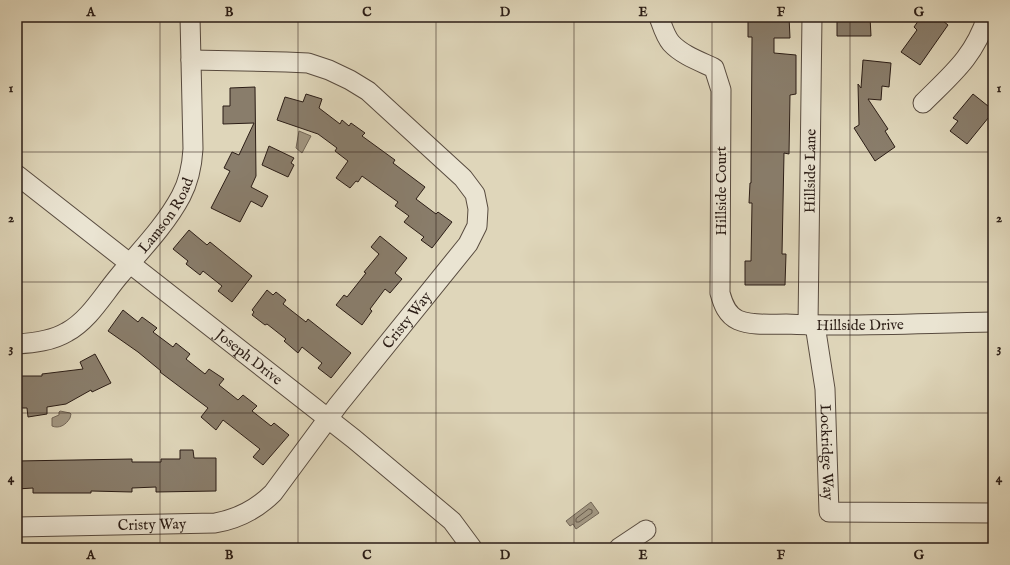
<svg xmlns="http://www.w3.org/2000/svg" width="1010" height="565" font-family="'IM FELL English',serif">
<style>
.water{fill:#a29782;stroke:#726657}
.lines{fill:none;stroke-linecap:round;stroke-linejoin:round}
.shore{stroke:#665a4c;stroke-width:1}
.building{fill:#897d6b;stroke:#2b1d16}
.minor-casing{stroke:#584b3f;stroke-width:21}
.minor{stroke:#eae4d2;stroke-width:19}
.grid{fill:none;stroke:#2b1d16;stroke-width:1;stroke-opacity:0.55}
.labels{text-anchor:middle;stroke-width:3.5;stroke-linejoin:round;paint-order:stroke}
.street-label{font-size:15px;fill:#2b1d16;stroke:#eae4d2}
.neatline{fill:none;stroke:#2b1d16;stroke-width:1.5}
.grid-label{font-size:13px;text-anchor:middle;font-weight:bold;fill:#2b1d16}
</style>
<rect width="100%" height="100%" fill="#dfd6ba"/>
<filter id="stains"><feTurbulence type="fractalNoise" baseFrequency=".005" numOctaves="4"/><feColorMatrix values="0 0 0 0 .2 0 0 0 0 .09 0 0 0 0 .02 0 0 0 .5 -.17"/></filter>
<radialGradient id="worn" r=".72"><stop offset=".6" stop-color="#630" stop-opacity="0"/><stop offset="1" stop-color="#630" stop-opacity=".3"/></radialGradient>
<!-- water -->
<g class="water">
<path d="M299,131L311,136L302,153L296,148Z"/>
<path d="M60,411L70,413L71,414L70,418C66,425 59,429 52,426V418L59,415V412Z"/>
<path d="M591,502L599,513L576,529L573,524L570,526L566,521Z"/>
</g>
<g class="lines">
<!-- shore -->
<path class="shore" d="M589,509L592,510V513L579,522H576V519Z"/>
</g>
<!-- building -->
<g class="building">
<path d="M748,17H789L790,38H774V53L796,55V94L790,95L789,154L784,153L782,254H786L785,285H745V261H751L752,203H749L750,183H751L752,37H748Z"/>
<path d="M837,17H870L871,36H837Z"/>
<path d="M921,17H938L948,25L920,65L901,52L917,30L914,27Z"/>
<path d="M863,60L891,63L889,87L882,86L881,100L868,99L888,129L885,131L895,147L875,161L854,128L859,125L858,84L861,88Z"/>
<path d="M255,87L256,176L251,187L268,196L262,207L251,201L240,222L211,208L230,171L224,168L232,152L239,155L254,123L223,124V106H230V88Z"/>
<path d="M306,94L322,99L319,108L340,124L342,120L349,126L351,123L365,133L362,136L395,160L393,163L425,187L416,199L436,214L438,212L452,222L432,248L421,240L424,237L404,222L409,216L395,206L398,202L362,176L358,182L356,181L350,188L336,178L348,161L335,151L337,148L318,134L277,120L285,97L303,102Z"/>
<path d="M973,94L993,110V112L967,144L950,131L958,121L953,118Z"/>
<path d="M269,146L294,158L291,163L294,165L288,177L262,165Z"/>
<path d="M189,230L207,245L210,242L252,276L232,302L218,291L222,286L203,271L200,275L186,264L188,261L173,249Z"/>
<path d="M380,236L407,258L395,273L402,279L390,293L385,289L370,309L372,311L362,325L336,305L344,295L347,297L366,273L364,272L379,254L371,247Z"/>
<path d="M267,290L273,295L276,292L286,300L283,304L306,322L308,319L351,353L331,378L318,368L322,363L302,347L298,353L284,341L286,339L267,324L265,325L252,315L254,312L252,310Z"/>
<path d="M123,310L138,322L142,317L157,328L153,332L173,347L176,343L190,354L186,359L205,374L209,369L224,379L219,385L238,400L243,395L257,406L252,411L271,426L274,423L289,435L263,465L253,457L260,449L223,420L216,430L201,417L208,408L160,372L161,371L138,352L108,331Z"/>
<path d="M95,354L111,383L92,392L91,390L66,404L47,407V414L28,417L27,408H17V376H42V374L83,369L80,362Z"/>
<path d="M180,450H193L194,458H216V491L156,492V487L132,488V492L91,491V493H33V488L17,489V461L132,459V462H161V459H180Z"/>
</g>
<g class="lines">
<!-- minor casing -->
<g class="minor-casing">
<g id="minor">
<path id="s1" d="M659,17C662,25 665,36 671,43C682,55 699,61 714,68L721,90L720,293C723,304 727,315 738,320C752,326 771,324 786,324C855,327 924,323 993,322"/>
<path d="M923,103C952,74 974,57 987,17"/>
<path id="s2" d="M17,175L354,439L452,521L472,548"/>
<path id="s3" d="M808,325L812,17"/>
<path id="s4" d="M815,325L825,389L829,512L993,513"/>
<path id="s5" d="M17,344C34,343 52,341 67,332C89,320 103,295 119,276C140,251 165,226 181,196C189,181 192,166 193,149L190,17"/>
<path id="s6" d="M17,527L215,523C238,519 256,510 273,493L338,405L468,244L477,226L478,209L475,194L463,178L368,91L350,80L329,70L308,63L286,62L191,60"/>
<path d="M619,548L646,530"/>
</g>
</g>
<!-- minor -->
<use href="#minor" class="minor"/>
</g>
<!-- grid -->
<path class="grid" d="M160,17V548M298,17V548M436,17V548M574,17V548M712,17V548M850,17V548M17,152H993M17,282H993M17,413H993"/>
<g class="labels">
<!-- street labels -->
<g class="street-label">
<text dy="5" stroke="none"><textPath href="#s3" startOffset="154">Hillside Lane</textPath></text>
<text transform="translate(721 191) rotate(-90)" y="5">Hillside Court</text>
<text dy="5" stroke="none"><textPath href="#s5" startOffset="206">Lamson Road</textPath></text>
<text dy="5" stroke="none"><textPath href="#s6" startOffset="483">Cristy Way</textPath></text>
<text dy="5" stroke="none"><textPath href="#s1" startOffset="461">Hillside Drive</textPath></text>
<text dy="5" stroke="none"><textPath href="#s2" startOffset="295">Joseph Drive</textPath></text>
<text dy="5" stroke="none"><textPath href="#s4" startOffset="128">Lockridge Way</textPath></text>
<text dy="5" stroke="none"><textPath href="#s6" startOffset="135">Cristy Way</textPath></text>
</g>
</g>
<!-- margin -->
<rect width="1010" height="565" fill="none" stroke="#dfd6ba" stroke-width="44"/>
<rect x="22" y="22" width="966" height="521" class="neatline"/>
<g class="grid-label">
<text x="91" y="16">A</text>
<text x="229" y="16">B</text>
<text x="367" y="16">C</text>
<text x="505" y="16">D</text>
<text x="643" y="16">E</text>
<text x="781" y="16">F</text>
<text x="919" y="16">G</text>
<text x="11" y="92">1</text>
<text x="999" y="92">1</text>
<text x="11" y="222">2</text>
<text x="999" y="222">2</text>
<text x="11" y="352">3</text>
<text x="999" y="352">3</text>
<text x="11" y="482">4</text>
<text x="999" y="482">4</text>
<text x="91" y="559">A</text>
<text x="229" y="559">B</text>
<text x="367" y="559">C</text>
<text x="505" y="559">D</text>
<text x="643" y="559">E</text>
<text x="781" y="559">F</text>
<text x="919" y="559">G</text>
</g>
<rect width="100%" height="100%" filter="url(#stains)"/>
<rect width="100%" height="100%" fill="url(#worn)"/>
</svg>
